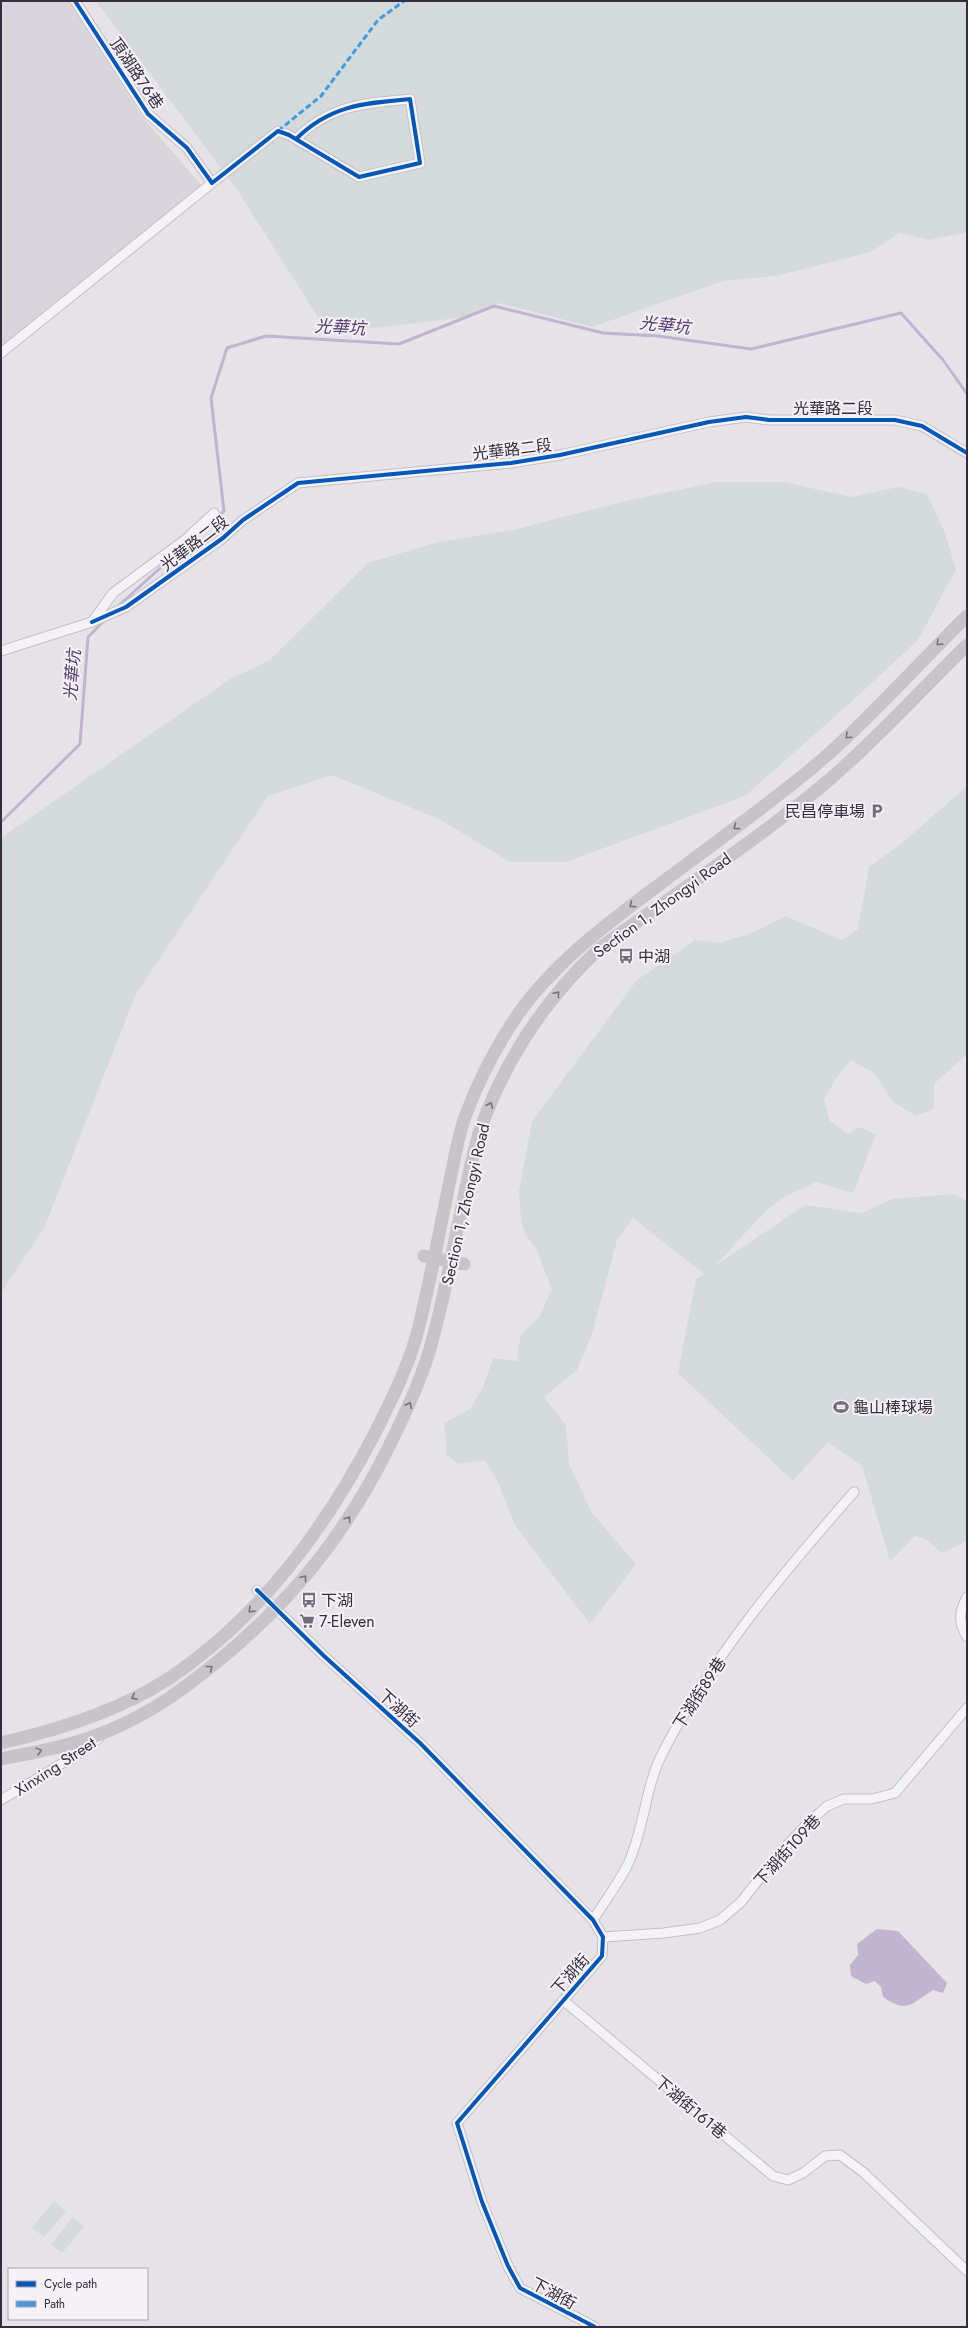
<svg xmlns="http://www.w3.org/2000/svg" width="968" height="2328" font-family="Jost,'Noto Sans TC',sans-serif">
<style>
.built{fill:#d8d4db}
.green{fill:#d3dad9}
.water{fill:#c0b4d0}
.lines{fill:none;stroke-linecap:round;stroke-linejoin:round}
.stream{stroke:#c0b4d0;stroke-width:3}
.street-casing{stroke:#c3c0c4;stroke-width:11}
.street{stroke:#f4f2f5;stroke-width:9}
.secondary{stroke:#c7c4c9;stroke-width:13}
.quiet{stroke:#3e9ce3;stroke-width:3;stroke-dasharray:6 3;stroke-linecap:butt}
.cycleway-casing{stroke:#f4f1f7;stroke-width:6}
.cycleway{stroke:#0057b8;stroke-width:4}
.oneway{stroke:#77707d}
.labels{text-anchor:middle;stroke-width:4;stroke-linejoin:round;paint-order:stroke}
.street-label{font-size:16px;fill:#362c3f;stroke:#f4f1f7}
.poi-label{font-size:16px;fill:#362c3f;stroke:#f4f1f7;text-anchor:start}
.water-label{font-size:17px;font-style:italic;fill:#53396f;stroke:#f4f1f7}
</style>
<rect width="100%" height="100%" fill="#e6e3e8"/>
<!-- built -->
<path class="built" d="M1,1H69L143,118L203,187L1,349Z"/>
<!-- green -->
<g class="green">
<path d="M96,1H967V232L930,240L899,233L871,252L776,276L723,281L592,327L499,303L465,317L376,328L323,325L237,190Z"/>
<path d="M716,482H784L851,497L898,487L927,494L944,531L956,569L918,640L850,703L745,796L566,862H510L441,820L332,775L268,796L136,994L44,1228L1,1293V838L230,679L270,660L368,563L435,543L513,530L621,502Z"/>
<path d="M967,786V1054L934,1084V1109L916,1116L893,1102L874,1073L851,1060L836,1078L824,1100L830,1121L848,1134L858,1127L876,1134L853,1193L816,1182C804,1188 788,1194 777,1202C753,1221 735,1247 712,1268L805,1205L862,1213L892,1199L954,1194L967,1202V1541L942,1553L924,1538L915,1536L890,1561L862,1466L828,1442L793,1481L678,1373L696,1279L704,1274L633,1218L617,1240L592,1334L577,1370L544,1397L566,1425L569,1464L592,1513L636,1564L590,1624L515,1525L498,1482L485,1460L458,1464L447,1455L444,1423L470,1409L483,1387L493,1358L517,1361L521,1334L539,1317L552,1289L536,1248L525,1235L521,1220L519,1191L532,1121L637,980L695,940L720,943L754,932L786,916L842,940L858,929L869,867L901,844Z"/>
<path d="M54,2201L66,2211L44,2237L32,2228Z"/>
<path d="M73,2217L84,2227L62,2253L51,2244Z"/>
</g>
<!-- water -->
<path class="water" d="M877,1929L898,1931L947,1983L943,1993L933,1990C910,2004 908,2014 883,1997L881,1987L875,1981L866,1984L851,1976L850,1965L858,1955L857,1944Z"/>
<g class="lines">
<!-- stream -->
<g class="stream">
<path d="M194,537L224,511L211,398L227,348L266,336L399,344L494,306L603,333L658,336L751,349L901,313L943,360L967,394"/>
<path d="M116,608L189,542"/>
<path d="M1,822L80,744L88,637L105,620"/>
</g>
<!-- street casing -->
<g class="street-casing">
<g id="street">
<path d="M75,1L148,114L187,148L212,183L278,131L289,135L359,177L420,163L410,99C365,103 330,105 296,139"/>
<path d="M1,353L212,183"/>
<path d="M92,622L126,607L223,538L243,520L298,483L511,463L560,455L709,422L746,417L769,420H895L922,426L967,453"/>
<path d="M1,651L92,622L113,593L186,539L214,513"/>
<path d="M257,1590L324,1656L420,1743L593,1920L603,1937L602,1956L457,2123L482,2202L508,2266L520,2288L595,2327"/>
<path d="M967,1597C959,1612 958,1622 967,1637"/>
<path d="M1,1800L73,1757L99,1738"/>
<path d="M593,1920C604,1902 619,1883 628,1864C644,1830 645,1788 662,1754C711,1658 783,1573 854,1492"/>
<path d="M603,1937L664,1933L700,1928L720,1920L741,1902L778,1855L806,1825L827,1806L844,1799H872L895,1793L967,1708"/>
<path d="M563,2000L773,2176L788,2180L803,2173L825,2156L840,2155L863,2172L967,2271"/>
</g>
</g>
<!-- street -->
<use href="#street" class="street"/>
<!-- secondary -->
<g class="secondary">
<path d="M424,1256L464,1264"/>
<path d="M1,1743C58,1730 119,1711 168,1679C260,1618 326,1528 376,1431C392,1399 409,1365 418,1330C430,1282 439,1234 449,1185C454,1163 457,1139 465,1117C477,1084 495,1049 514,1020C551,965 604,926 656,887C708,848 761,810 811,769C867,722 915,667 967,616"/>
<path d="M1,1759C37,1752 76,1745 110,1730C151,1713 184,1689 218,1661C299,1595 353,1524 397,1430C410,1402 423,1375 431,1345C446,1293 454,1240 466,1188C470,1169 474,1149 480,1130C505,1060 545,999 600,948C676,893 756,841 829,780C878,738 921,690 967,645"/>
</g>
<!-- quiet -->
<path class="quiet" d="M278,131L321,96L378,20L404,1"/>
<!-- cycleway casing -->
<g class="cycleway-casing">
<g id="cycleway">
<path d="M75,1L148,114L187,148L212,183L278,131L289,135L359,177L420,163L410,99C365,103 330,105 296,139"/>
<path d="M92,622L126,607L223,538L243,520L298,483L511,463L560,455L709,422L746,417L769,420H895L922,426L967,453"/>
<path d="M257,1590L324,1656L420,1743L593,1920L603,1937L602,1956L457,2123L482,2202L508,2266L520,2288L595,2327"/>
</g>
</g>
<!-- cycleway -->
<use href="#cycleway" class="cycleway"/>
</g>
<!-- one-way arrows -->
<defs><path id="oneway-chevron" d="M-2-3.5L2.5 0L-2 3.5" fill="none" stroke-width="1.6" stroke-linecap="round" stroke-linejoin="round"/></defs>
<g class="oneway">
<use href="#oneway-chevron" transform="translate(939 643) rotate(135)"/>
<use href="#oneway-chevron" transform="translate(848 736) rotate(137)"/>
<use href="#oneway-chevron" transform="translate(736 827) rotate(143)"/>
<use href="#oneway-chevron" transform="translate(632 905) rotate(143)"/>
<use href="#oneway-chevron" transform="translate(557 994) rotate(-49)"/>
<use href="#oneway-chevron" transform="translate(490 1105) rotate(-67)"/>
<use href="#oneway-chevron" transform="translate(409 1405) rotate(-64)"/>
<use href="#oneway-chevron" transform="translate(348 1519) rotate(-56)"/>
<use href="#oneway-chevron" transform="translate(304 1578) rotate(-51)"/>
<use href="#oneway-chevron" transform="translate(251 1610) rotate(136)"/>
<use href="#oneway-chevron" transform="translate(210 1668) rotate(-39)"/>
<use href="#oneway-chevron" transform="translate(134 1697) rotate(154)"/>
<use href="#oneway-chevron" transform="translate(39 1751) rotate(-15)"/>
</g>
<!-- icons -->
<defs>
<g id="parking-bare" transform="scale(1.2)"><path d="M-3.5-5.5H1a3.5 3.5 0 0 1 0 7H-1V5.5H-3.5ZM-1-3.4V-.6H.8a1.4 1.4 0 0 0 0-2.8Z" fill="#746c7a" stroke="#f4f1f7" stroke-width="2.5" paint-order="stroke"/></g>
<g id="bus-bare" transform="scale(1.2)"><path d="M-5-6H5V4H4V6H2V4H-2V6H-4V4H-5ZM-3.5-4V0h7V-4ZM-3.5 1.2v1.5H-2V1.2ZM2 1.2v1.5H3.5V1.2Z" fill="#746c7a" stroke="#f4f1f7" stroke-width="2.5" paint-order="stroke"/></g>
<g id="stadium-bare" transform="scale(1.2)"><path d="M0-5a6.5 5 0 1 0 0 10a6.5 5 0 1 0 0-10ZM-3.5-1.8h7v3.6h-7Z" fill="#746c7a" stroke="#f4f1f7" stroke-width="2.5" paint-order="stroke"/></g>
<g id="supermarket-bare" transform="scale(1.2)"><path d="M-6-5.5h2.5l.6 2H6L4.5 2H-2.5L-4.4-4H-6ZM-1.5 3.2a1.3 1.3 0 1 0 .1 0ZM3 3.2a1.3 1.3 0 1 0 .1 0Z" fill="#746c7a" stroke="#f4f1f7" stroke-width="2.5" paint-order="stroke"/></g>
</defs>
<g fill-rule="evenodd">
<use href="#parking-bare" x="877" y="811"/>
<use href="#bus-bare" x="626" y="956"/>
<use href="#stadium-bare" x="841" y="1407"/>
<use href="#bus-bare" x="309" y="1600"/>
<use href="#supermarket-bare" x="307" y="1621"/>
</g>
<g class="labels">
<!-- street labels -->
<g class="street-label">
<text transform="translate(137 73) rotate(56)" y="6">頂湖路76巷</text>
<text x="833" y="414">光華路二段</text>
<text transform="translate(512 449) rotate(-7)" y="6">光華路二段</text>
<text transform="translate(194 543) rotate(-37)" y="6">光華路二段</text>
<text transform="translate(662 905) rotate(-36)" y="6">Section 1, Zhongyi Road</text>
<text transform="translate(465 1204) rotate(-77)" y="6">Section 1, Zhongyi Road</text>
<text transform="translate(699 1693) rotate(-57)" y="6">下湖街89巷</text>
<text transform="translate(399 1708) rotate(42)" y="6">下湖街</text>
<text transform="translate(55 1766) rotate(-33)" y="6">Xinxing Street</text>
<text transform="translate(787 1850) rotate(-48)" y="6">下湖街109巷</text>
<text transform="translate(570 1974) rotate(-49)" y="6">下湖街</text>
<text transform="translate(691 2107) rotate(40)" y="6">下湖街161巷</text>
<text transform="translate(554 2293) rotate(28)" y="6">下湖街</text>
</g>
<!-- poi labels -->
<g class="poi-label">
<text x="865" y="817" text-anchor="end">民昌停車場</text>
<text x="638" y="962">中湖</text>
<text x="853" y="1413">龜山棒球場</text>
<text x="321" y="1606">下湖</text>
<text x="319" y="1627">7-Eleven</text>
</g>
<!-- water labels -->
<g class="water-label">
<text transform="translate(665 325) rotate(6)" y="6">光華坑</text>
<text transform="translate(340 327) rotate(3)" y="6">光華坑</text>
<text transform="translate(72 675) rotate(-85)" y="6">光華坑</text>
</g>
</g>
<!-- border -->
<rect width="968" height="2328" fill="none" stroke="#362c3f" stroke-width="4"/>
<!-- legend -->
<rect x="8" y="2268" width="140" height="52" fill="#f4f1f7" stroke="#a8a2ad"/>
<rect x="16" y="2281" width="20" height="6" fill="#0057b8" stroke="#a8a2ad"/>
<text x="44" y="2288" font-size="12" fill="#362c3f">Cycle path</text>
<rect x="16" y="2301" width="20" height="6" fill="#3e9ce3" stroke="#a8a2ad"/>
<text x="44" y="2308" font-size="12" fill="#362c3f">Path</text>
</svg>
